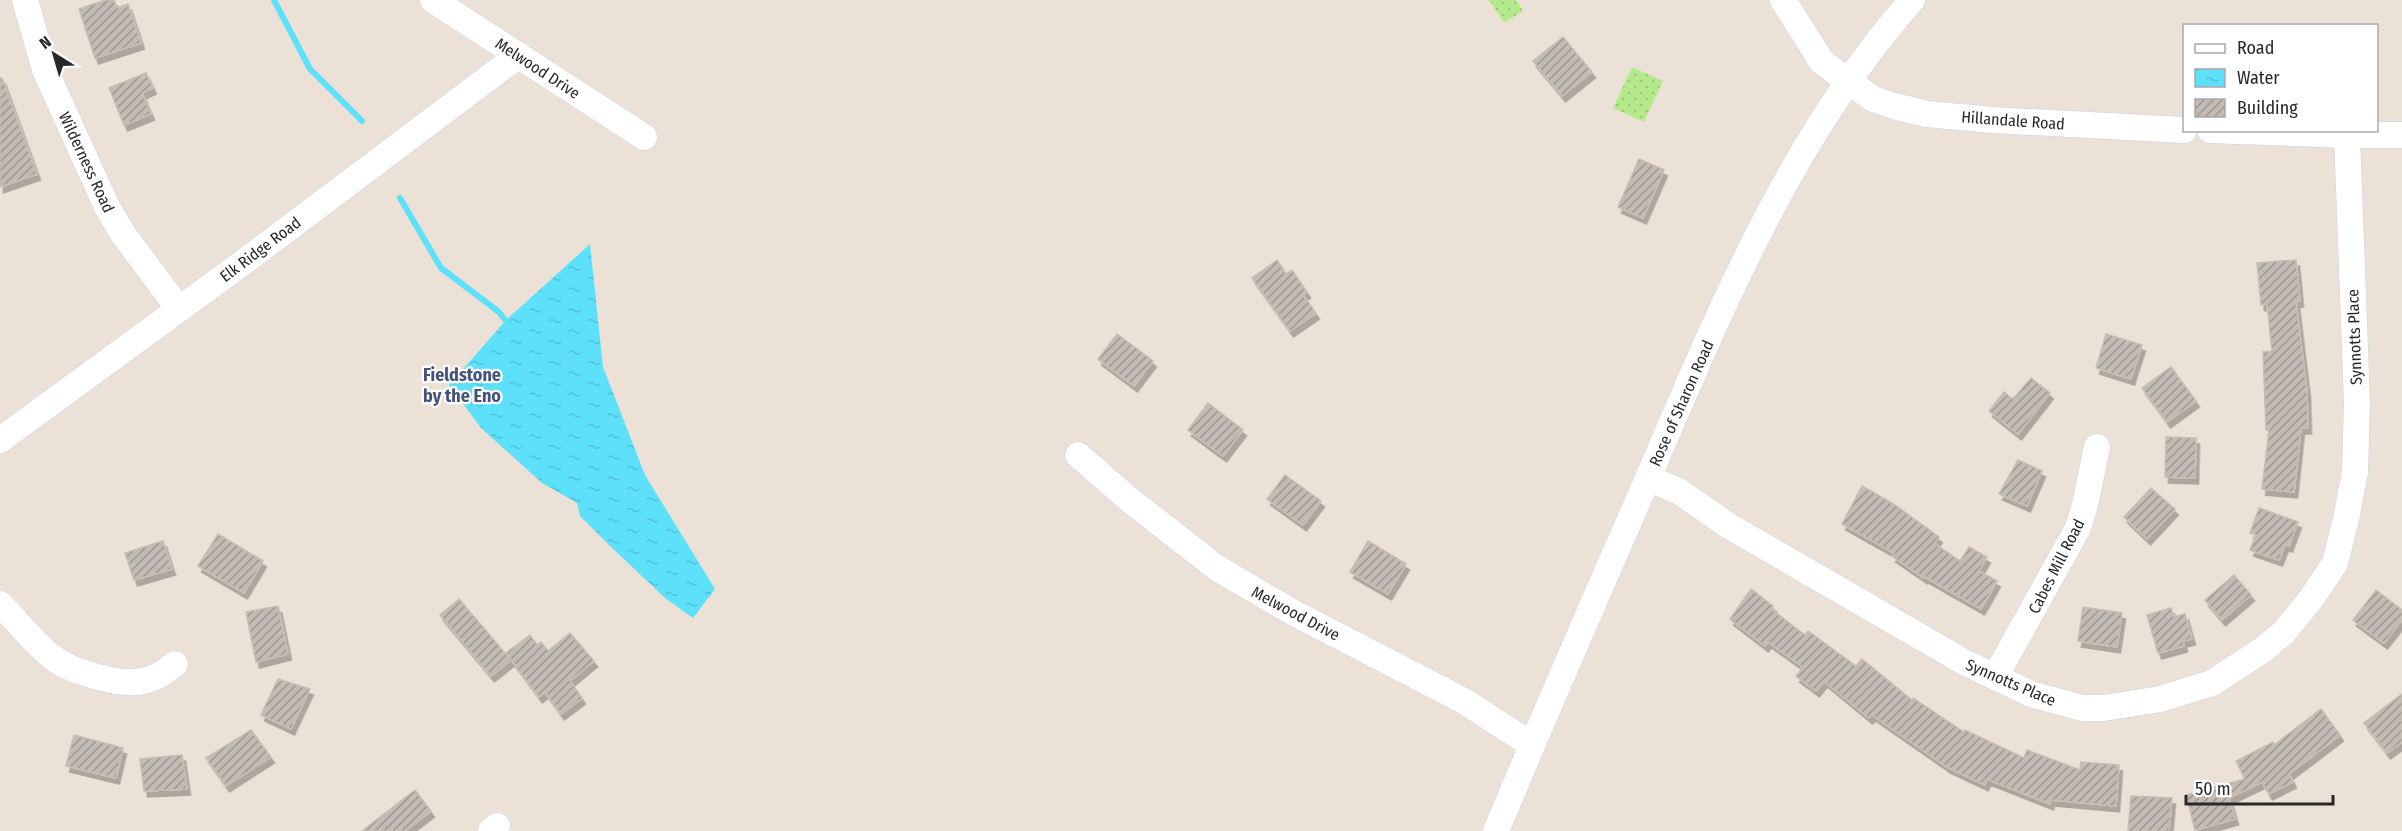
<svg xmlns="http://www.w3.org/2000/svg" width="2402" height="831" font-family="'Fira Sans Condensed',sans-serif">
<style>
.garden{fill:url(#garden-dots)}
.water{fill:url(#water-ripples)}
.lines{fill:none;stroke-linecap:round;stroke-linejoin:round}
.stream{stroke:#5de1fb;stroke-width:6}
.building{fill:url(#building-hatch);stroke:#c7bdb1;stroke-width:1.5;filter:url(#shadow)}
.minor-casing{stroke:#ccd3e3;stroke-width:27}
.minor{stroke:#fff;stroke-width:26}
.labels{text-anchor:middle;stroke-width:4.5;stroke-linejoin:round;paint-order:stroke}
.street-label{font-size:16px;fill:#282828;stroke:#fff}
.neighbourhood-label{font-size:18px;font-weight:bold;fill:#44537d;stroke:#fff}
</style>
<defs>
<pattern id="garden-dots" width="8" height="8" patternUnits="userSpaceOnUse" patternTransform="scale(1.5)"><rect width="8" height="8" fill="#b5ea8c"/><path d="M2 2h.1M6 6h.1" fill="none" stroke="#9cc979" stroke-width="1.8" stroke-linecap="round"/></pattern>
<pattern id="water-ripples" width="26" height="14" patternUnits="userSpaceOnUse" patternTransform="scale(1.5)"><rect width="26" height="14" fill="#5de1fb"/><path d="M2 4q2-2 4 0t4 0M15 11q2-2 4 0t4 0" fill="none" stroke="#51c1d7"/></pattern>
<pattern id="building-hatch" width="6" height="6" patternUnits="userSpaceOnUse" patternTransform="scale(1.5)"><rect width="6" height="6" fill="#c3bbb4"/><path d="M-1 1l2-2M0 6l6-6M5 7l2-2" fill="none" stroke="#9e9892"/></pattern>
<filter id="shadow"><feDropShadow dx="3.5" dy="6" stdDeviation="0" flood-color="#0004"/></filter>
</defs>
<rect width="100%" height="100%" fill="#ece1d7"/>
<!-- garden -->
<g class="garden">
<path d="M1489,0H1516L1523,11L1504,23Z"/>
<path d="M1632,67L1663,81L1644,122L1613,108Z"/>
</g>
<!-- water -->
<path class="water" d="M590,244L603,367L645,475L715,589L693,618L665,598L609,545L580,516L577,503L542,483L481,428L449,385L506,320Z"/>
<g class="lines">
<!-- stream -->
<g class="stream">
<path d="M274,0L310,69L362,121"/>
<path d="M400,198L441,268L499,312L509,325"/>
</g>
</g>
<!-- building -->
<g class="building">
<path d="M105,0H114L117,8L128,4L141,43L95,58L79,9Z"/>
<path d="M1563,37L1592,72L1562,96L1533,61Z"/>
<path d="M146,73L153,88L142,93L151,114L124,125L109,88Z"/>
<path d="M0,78H2L37,174L0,187Z"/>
<path d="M1639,159L1664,170L1643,218L1618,207Z"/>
<path d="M1277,260L1286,274L1292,270L1307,292L1303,295L1316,313L1290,331L1252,278Z"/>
<path d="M2296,260L2300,301L2296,302L2307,392L2308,428H2301L2294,492L2262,489L2269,430H2266L2263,352L2272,351L2267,304L2261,305L2257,263Z"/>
<path d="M1117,334L1153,361L1134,386L1098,359Z"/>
<path d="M2106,334L2142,345L2131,379L2096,368Z"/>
<path d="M2171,367L2196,401L2167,422L2142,388Z"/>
<path d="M2031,378L2050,393L2018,434L1989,411L2004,392L2013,399Z"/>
<path d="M1208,403L1243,430L1223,456L1188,430Z"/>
<path d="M2166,437L2196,438L2195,478L2165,477Z"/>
<path d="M2018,460L2042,471L2027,506L1999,494Z"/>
<path d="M1285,475L1321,501L1303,525L1267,499Z"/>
<path d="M1862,486L1895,505L1939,537L1934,543L1960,561L1969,547L1987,557L1979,571L1997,581L1981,609L1925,577L1924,578L1892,556L1894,553L1842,524Z"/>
<path d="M2151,488L2175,509L2147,539L2124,517Z"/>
<path d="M2259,508L2298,522L2289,546L2285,545L2279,560L2250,550L2256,535L2250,533Z"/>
<path d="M218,534L263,561L244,593L198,566Z"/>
<path d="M163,541L172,569L134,580L125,553Z"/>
<path d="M1368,541L1406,564L1388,594L1350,572Z"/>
<path d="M2234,575L2251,595L2222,620L2205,600Z"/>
<path d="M1751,589L1773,606L1771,609L1805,635L1808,631L1856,666L1862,659L1912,700L1913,698L1964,732L1965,730L2024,758L2027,750L2080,770L2081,762L2119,765L2116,806L2051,800L2050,804L1987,779L1985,785L1947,767L1872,715L1869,718L1824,681L1816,691L1796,676L1803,667L1768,642L1765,646L1730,619Z"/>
<path d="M2376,590L2402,610V620L2384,643L2353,620Z"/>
<path d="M459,599L511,660L491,676L440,615Z"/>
<path d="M278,606L288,654L256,662L246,612Z"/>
<path d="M2083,607L2122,613L2117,647L2078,641Z"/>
<path d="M2171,608L2174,617L2185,614L2192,639L2183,641L2184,646L2158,653L2147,615Z"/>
<path d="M570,633L594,661L570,681L582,698L561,714L545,692L539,697L506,653L530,635L537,645L541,642L548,651Z"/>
<path d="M278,679L310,689L291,729L261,715Z"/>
<path d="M2402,694V742L2387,753L2364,723Z"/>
<path d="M2321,709L2340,735L2289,774L2293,782L2269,794L2262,782L2260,783L2229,798L2235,819L2195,830L2186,795L2245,779L2236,761L2273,742L2274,745Z"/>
<path d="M251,730L271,757L226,786L206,758Z"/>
<path d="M74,735L123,748L116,778L66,766Z"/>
<path d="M182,755L187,789L144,791L140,759Z"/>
<path d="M415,790L431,811L405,831H362Z"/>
<path d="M2131,796L2172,798L2169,831H2128Z"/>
</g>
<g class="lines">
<!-- minor casing -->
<g class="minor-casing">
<g id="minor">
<path d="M25,0L45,70L107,207L123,234L179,309"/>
<path d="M433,0L644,137"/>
<path d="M1783,0L1822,62L1873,99L1894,106L1927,114L1993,120L2184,130"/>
<path d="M2210,130L2347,135H2402"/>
<path d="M0,440L241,264L519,55"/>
<path d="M1078,455L1131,501L1217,568L1294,613L1464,701L1532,745"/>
<path d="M1648,478L1680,492L1729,526L1964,662L2031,694L2082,708H2104L2160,699L2212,683L2264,649L2283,633L2311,599L2335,563L2346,519L2355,472L2357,403L2347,135"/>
<path d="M0,604C17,621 33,642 52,657C66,668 81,672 98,677C128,685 150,686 175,664"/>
<path d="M1995,677L2078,528L2085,505L2097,447"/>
<path d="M491,831L497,826"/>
<path d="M1496,831C1545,713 1597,595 1648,478C1720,311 1790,138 1912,0"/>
</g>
</g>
<!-- minor -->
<use href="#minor" class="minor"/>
</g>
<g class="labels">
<!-- street labels -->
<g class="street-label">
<text transform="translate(538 68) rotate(33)" y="6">Melwood Drive</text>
<text transform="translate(2013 120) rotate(4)" y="6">Hillandale Road</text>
<text transform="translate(87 162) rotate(65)" y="6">Wilderness Road</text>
<text transform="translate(260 249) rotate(-37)" y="6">Elk Ridge Road</text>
<text transform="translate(2354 337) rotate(-92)" y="6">Synnotts Place</text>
<text transform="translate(1681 403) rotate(-66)" y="6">Rose of Sharon Road</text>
<text transform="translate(2056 566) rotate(-63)" y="6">Cabes Mill Road</text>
<text transform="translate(1296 613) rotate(28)" y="6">Melwood Drive</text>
<text transform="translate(2011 682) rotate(23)" y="6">Synnotts Place</text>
</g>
<!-- neighbourhood labels -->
<g class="neighbourhood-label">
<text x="462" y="381">Fieldstone<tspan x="462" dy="21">by the Eno</tspan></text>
</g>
</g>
<!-- legend -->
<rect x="2183" y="24" width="195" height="108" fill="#ffffff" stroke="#a9a9a9" stroke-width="1.5"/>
<rect x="2195" y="44" width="30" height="9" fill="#ffffff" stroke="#a9a9a9" stroke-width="1.5"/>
<text x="2237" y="54" font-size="18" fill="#282828">Road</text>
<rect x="2195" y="69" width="30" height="18" fill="url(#water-ripples)" stroke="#a9a9a9" stroke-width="1.5"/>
<text x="2237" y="84" font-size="18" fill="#282828">Water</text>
<rect x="2195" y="99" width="30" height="18" fill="url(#building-hatch)" stroke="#a9a9a9" stroke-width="1.5"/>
<text x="2237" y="114" font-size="18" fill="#282828">Building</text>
<!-- north arrow -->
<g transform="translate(54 54) rotate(323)" stroke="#ffffff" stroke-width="4.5" paint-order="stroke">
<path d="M0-4.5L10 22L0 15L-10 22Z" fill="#282828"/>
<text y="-9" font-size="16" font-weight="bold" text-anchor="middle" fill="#282828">N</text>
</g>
<!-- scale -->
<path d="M2186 795v9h147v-9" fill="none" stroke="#282828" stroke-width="3"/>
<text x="2195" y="795" font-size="18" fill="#282828" stroke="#ffffff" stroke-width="4.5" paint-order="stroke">50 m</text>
</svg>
